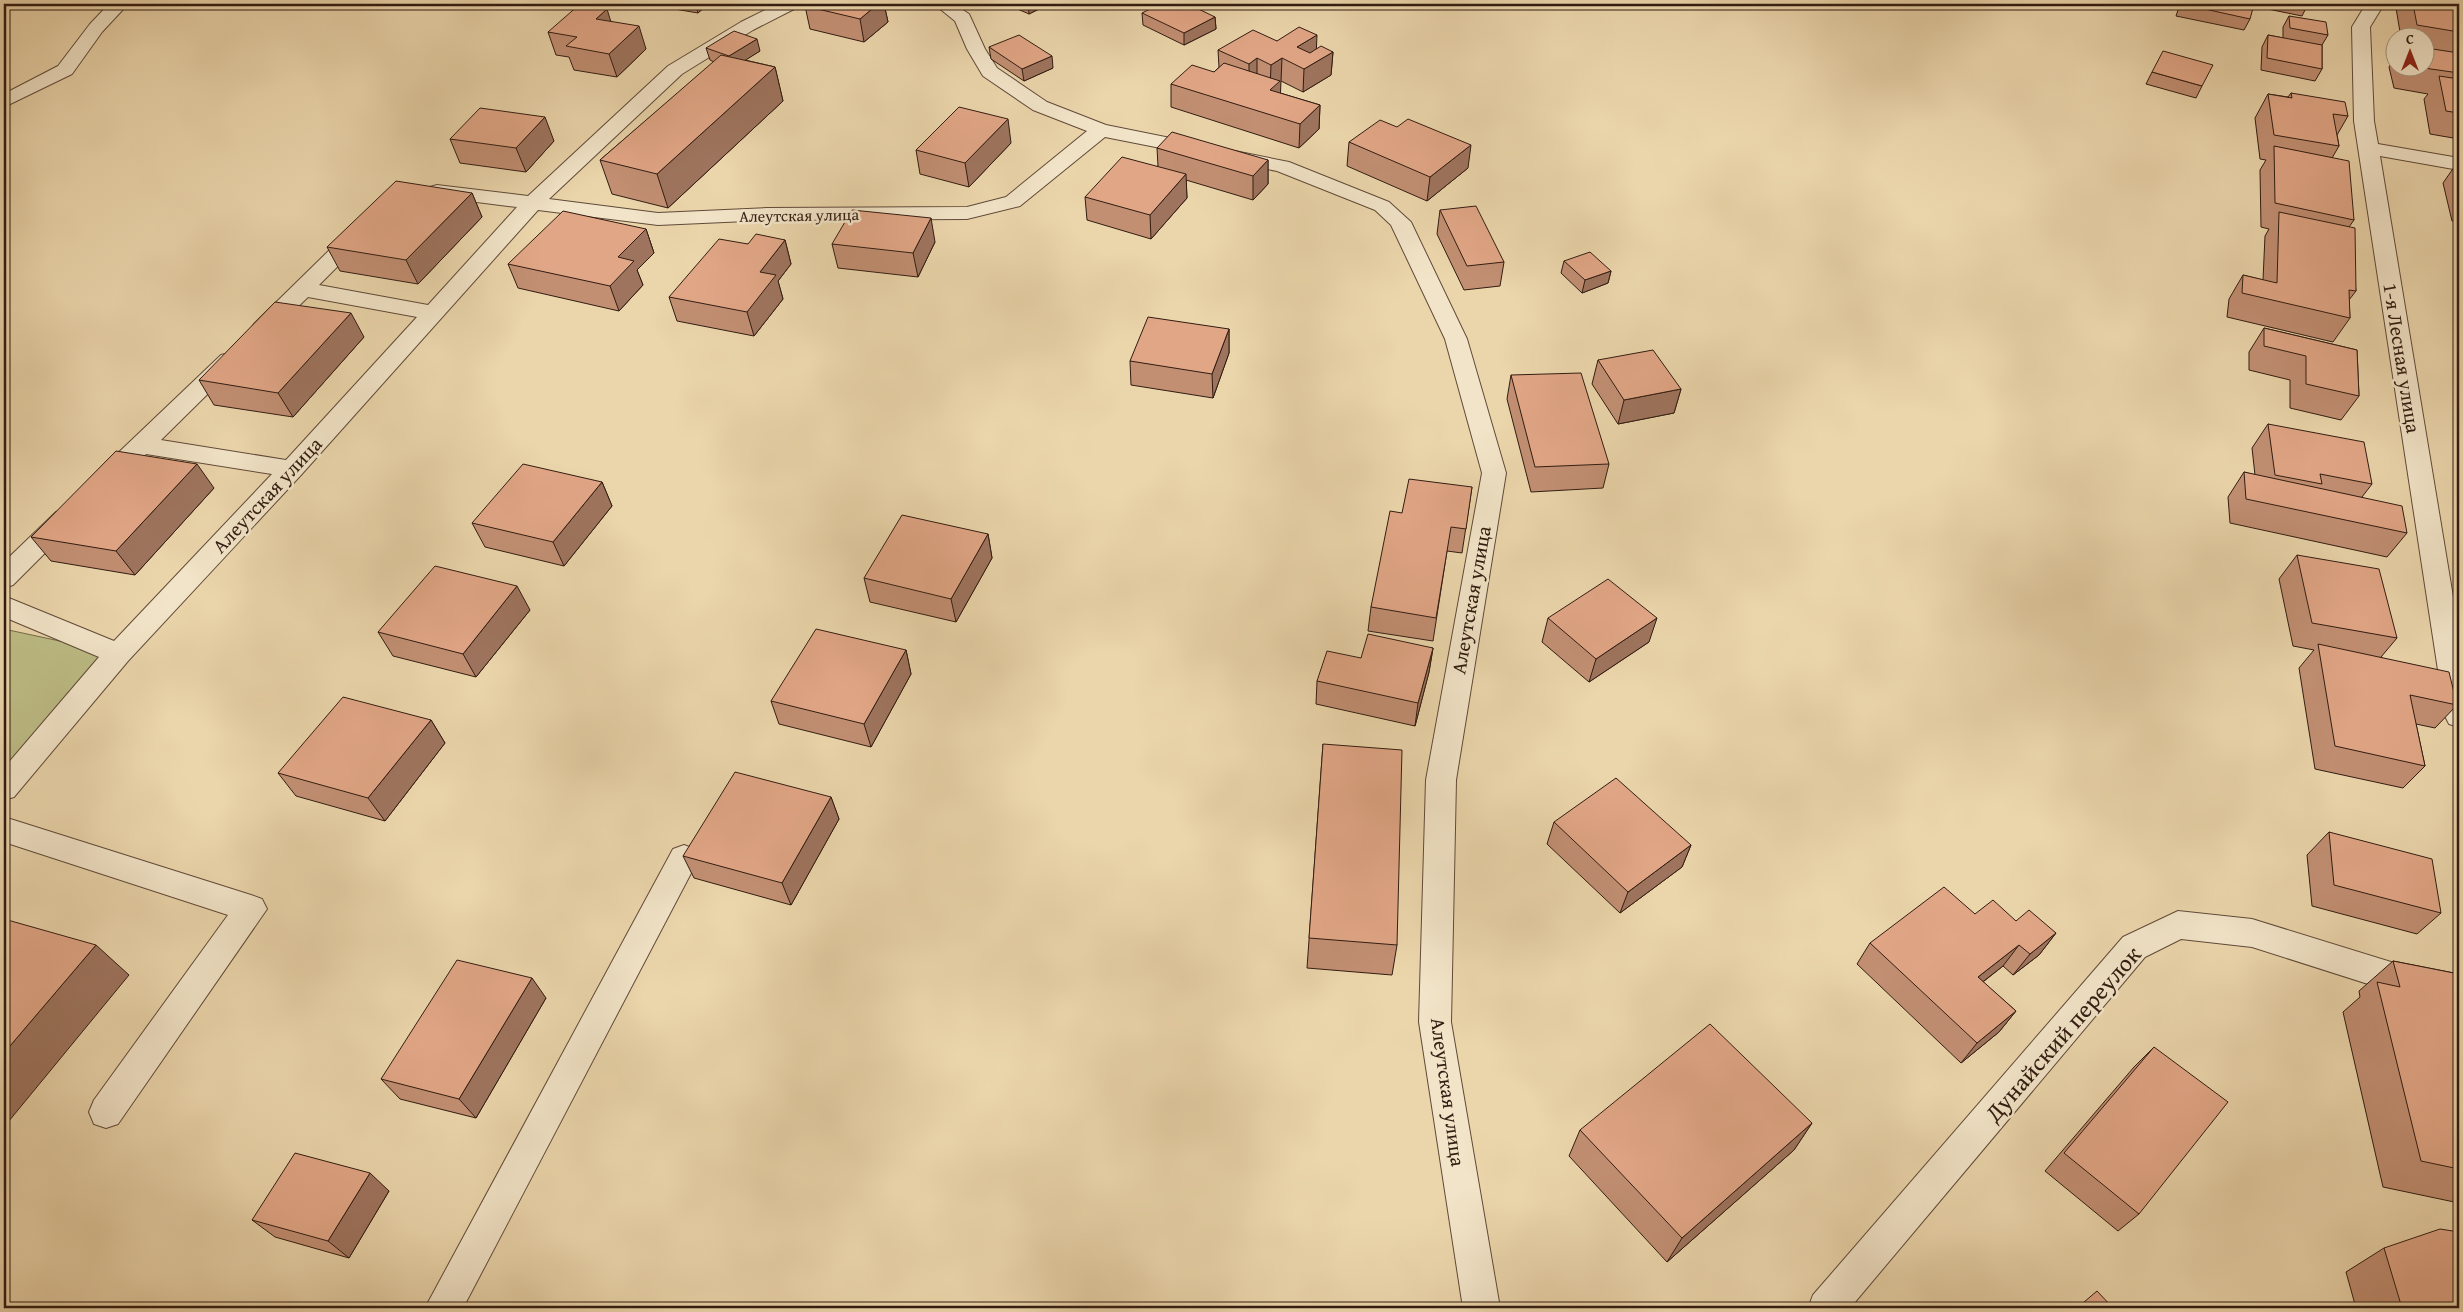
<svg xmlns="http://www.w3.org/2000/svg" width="2463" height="1312" font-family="'Gentium Book Plus',serif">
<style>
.green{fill:#bdbc85;stroke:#776c4b}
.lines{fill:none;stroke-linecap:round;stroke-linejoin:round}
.minor-casing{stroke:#604a38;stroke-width:2}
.minor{fill:#f2e4c8;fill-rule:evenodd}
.wall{fill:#c28f73;stroke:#311c11}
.shaded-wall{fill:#9e745e;stroke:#311c11}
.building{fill:#e1a686;stroke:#311c11}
.labels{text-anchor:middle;stroke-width:5;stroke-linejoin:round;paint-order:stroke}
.far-street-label{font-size:16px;fill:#311c11;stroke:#f2e4c8}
.street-label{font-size:20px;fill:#311c11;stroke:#f2e4c8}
.near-street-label{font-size:24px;fill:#311c11;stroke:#f2e4c8}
</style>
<rect width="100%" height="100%" fill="#ebd5ab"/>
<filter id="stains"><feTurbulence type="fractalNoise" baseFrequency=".004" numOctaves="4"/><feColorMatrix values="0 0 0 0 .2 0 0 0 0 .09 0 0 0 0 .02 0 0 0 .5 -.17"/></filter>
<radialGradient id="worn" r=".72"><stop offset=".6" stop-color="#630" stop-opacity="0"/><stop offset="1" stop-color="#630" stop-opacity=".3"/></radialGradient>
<!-- green -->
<path class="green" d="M4,629L106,651L4,771Z"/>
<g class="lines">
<!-- minor casing -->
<g class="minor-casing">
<g id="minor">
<path d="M109,4H128L102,32L72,74L4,107V94L58,66L90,24Z"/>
<path d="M777,4H799L796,8L753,30L682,74L549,199L658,213L767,208L967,207L1006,197L1087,131L1033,110L983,76L967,49L955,21L934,4H954L969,14L985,49L997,68L1047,102L1106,125L1289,162L1389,202L1411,222L1467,339L1506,473L1456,780L1451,1022L1500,1308H1463L1419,1022L1426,780L1482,473L1445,339L1391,225L1375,210L1277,171L1105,137L1020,206L967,219L767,220L658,225L538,210L301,475L128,661L14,797L4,800V768L99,657L4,617V596L114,641L272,474L146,454C133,468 117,492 96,486L93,480L96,474L221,355L229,353L237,355L241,360L237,365L161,440L286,460L417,317L308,297L270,334L262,336L254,334L251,329L254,324L352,228L360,227L368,228L371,233L319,285L428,305L517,207L437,197L430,195L427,191L430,187L437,185L528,196L668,66L741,22Z"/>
<path d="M2366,4H2384L2370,27L2374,121L2378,144L2459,158V170L2380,156L2459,633V727L2449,724L2445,716L2354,121L2352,27Z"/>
<path d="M65,509L74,512L78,518L74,524L13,585L4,588V562L56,512Z"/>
<path d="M4,817L251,895L262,899L267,909L118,1124L106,1128L94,1124L89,1112L94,1100L228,915L4,842Z"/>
<path d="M684,845L695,849L699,858L463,1308H425L673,849Z"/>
<path d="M2178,911L2252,919L2459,983V1013L2252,947L2181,939L2145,957L1850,1308H1808L1813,1295L2123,937Z"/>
</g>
</g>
<!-- minor -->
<use href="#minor" class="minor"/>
</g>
<!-- wall -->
<g class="wall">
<path d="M645,4H708L698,13Z"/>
<path d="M808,4H884L888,22L864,42L810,29L805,6Z"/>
<path d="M1006,4H1049L1029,14Z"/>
<path d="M2180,4H2234L2250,19L2244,30L2176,16Z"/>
<path d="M2253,4H2308L2302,16L2253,6Z"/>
<path d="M2398,4H2447L2459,6V139L2430,134L2424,99L2428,94L2394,88L2389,67L2396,57V68H2426V38H2401L2396,8Z"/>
<path d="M1142,13L1215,17L1216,29L1184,45L1143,25Z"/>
<path d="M2289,16L2328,35L2322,45V69L2315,81L2261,70L2262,47L2268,35L2283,38V27Z"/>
<path d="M611,21L646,49L617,77L574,70L569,57L556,55L548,32Z"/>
<path d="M1277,41L1333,52L1331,75L1303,92L1281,81L1280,82V93L1320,105L1319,129L1299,148L1171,107V84L1214,72L1219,67L1218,50Z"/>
<path d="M989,47L1053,68L1024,81L991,59Z"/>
<path d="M706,48L760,51L745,60L775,67L783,101L668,208L612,194L600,160L714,62L710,60Z"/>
<path d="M2152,72L2202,86L2196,98L2146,84Z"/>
<path d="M2291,93L2348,116L2337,135L2339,146L2332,158L2354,220L2349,227L2356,291L2349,300L2350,318L2333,342L2227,317L2229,299L2243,275L2263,280L2265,236L2269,229L2261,227L2260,170L2266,160L2260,159L2255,118L2268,94L2288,97Z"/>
<path d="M450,139L554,141L526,172L460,163Z"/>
<path d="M1349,142L1468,168L1427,201L1347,166Z"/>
<path d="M1011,143L969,187L920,174L916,150Z"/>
<path d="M1157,148L1268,160V184L1253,200L1186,180L1187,198L1151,239L1087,220L1085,197L1158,166Z"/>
<path d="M2459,160V223L2452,221L2443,183Z"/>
<path d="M472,193L482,217L418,284L340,271L327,247Z"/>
<path d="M1440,210L1504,262L1500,286L1464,290L1437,234Z"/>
<path d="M646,229L654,253L637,270L643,285L619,311L518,288L508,264Z"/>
<path d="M785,240L791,264L778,281L783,299L754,336L677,321L669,297L748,244Z"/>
<path d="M935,242L918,277L838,268L832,244Z"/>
<path d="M1564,261L1611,271L1608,283L1582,293L1561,273Z"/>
<path d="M2264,328L2357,350L2359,396L2341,420L2290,408V380L2249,370V352Z"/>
<path d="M1229,329V353L1213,398L1131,385L1130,361Z"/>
<path d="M364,337L293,417L214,405L199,380Z"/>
<path d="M1598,360L1681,389L1674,413L1618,424L1592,384Z"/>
<path d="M1511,375L1609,464L1603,488L1531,492L1507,399Z"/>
<path d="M2268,424L2372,484L2362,497L2407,533L2387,557L2230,523L2228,497L2244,472L2255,475L2252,448Z"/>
<path d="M602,482L612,506L564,566L485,547L472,523Z"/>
<path d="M1472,487L1462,553L1447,551L1433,641L1368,631L1371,607L1402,513Z"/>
<path d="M214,488L135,575L51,561L31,537Z"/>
<path d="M988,534L992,558L956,622L870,602L864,578Z"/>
<path d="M2297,555L2397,638L2381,657L2457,705L2435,728L2416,724L2425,766L2403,788L2315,769L2299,668L2314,650L2293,646L2279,579Z"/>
<path d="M530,610L476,677L393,656L378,632Z"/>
<path d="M1548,618L1649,642L1589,682L1542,642Z"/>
<path d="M1433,648L1429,672L1415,726L1316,704L1317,681L1361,658Z"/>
<path d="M906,650L911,674L871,747L779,724L771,701Z"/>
<path d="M431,720L445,743L385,821L296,796L278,773Z"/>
<path d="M1323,744L1397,945L1392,975L1307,968Z"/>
<path d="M831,797L839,819L791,905L694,878L683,856Z"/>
<path d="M1554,822L1691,845L1682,867L1620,913L1547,844Z"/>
<path d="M2329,832L2441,913L2417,934L2312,906L2307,855Z"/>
<path d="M1975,914L2016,921L2056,933L2039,955L2013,975L2003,966L1983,982L2016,1011L1999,1032L1961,1063L1857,964L1870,943Z"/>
<path d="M2393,961L2459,974V1203L2383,1187L2343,1012L2360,997L2359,991Z"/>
<path d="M546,998L476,1118L400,1099L381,1079Z"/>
<path d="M2154,1047L2139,1214L2118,1231L2045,1171L2134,1067Z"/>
<path d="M1812,1123L1794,1150L1667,1262L1569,1156L1580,1130Z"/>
<path d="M389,1191L349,1258L275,1237L252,1220Z"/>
<path d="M2384,1248L2459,1308H2356L2346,1272Z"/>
</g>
<!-- shaded-wall -->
<g class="shaded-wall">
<path d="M695,4H708L698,13Z"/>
<path d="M878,4H884L888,22L864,42L860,19Z"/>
<path d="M1028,4H1049L1029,14Z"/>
<path d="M607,9L614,32L596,19Z"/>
<path d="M1215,17L1216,29L1184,45V33Z"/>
<path d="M639,26L646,49L617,77L609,54Z"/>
<path d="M1317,35L1316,58L1297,47Z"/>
<path d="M757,39L760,51L733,68L729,56Z"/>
<path d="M1333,52L1331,75L1303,92L1304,69Z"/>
<path d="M1052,56L1053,68L1024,81L1022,69Z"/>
<path d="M1257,58V82L1249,87V64Z"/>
<path d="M1282,58L1280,104L1269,114L1271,65Z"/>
<path d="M775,67L783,101L668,208L657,174Z"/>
<path d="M1320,105L1319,129L1299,148L1300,124Z"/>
<path d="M545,117L554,141L526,172L516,148Z"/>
<path d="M1008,119L1011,143L969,187L965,163Z"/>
<path d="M1471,145L1468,168L1427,201L1430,177Z"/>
<path d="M1268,160V184L1253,200V176Z"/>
<path d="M1186,174L1187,198L1151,239L1150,215Z"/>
<path d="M472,193L482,217L418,284L406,260Z"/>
<path d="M931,218L935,242L918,277L913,253Z"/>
<path d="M646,229L654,253L637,270L643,285L619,311L610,286L618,257Z"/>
<path d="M785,240L791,264L778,281L783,299L754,336L747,312L760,272Z"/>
<path d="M1611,271L1608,283L1582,293L1585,280Z"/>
<path d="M351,313L364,337L293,417L278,393Z"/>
<path d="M1229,329V353L1213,398L1212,374Z"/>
<path d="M1681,389L1674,413L1618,424L1624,400Z"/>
<path d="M197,464L214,488L135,575L116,551Z"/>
<path d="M602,482L612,506L564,566L553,542Z"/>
<path d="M988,534L992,558L956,622L951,599Z"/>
<path d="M517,586L530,610L476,677L463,654Z"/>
<path d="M1657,618L1649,642L1589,682L1596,659Z"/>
<path d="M1433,648L1429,672L1415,726L1418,703Z"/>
<path d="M906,650L911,674L871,747L864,724Z"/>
<path d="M431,720L445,743L385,821L368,798Z"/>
<path d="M831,797L839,819L791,905L782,883Z"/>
<path d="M1691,845L1682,867L1620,913L1628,892Z"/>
<path d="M2056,933L2039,955L2013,975L2030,954Z"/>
<path d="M96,945L129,975L4,1127V1053Z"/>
<path d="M2019,945L2003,966L1962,998L1978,977Z"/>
<path d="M532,978L546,998L476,1118L459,1099Z"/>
<path d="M2016,1011L1999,1032L1961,1063L1977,1043Z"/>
<path d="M1812,1123L1794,1150L1667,1262L1682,1238Z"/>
<path d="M370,1173L389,1191L349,1258L328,1241Z"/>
</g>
<!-- building -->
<g class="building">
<path d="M580,4L607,9L596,19L639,26L609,54L566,46L577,37L548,32Z"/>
<path d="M808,4H878L860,19L805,6Z"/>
<path d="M1160,4H1188L1215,17L1184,33L1142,13Z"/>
<path d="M2182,4H2234L2253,8L2250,19Z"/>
<path d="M2413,4H2447L2459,6V32L2417,25Z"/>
<path d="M2289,16L2326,22L2328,35L2290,28Z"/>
<path d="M1299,27L1317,35L1297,47L1310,53L1321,46L1333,52L1304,69L1282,58L1271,65L1257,58L1249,64L1218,50L1253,30L1277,41Z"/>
<path d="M734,31L757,39L729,56L706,48Z"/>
<path d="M1019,35L1052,56L1022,69L989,47Z"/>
<path d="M2268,35L2322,45V69L2267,58Z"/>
<path d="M2426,48L2459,53V73L2424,68H2426Z"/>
<path d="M2163,51L2213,65L2202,86L2152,72Z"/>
<path d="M721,55L775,67L657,174L600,160Z"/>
<path d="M1224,63L1280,81L1270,90L1320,105L1300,124L1171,84L1192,65L1214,72Z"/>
<path d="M2439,76L2459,79V113L2446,111Z"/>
<path d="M2291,93L2345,102L2348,116L2333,114L2339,146L2274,135L2268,94L2292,98Z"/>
<path d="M959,107L1008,119L965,163L916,150Z"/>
<path d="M480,108L545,117L516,148L450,139Z"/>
<path d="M1408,119L1471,145L1430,177L1349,142L1380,120L1397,127Z"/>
<path d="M1172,132L1268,160L1253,176L1157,148Z"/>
<path d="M2274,146L2349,161L2354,220L2275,203Z"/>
<path d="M1122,157L1186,174L1150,215L1085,197Z"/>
<path d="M396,181L472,193L406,260L327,247Z"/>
<path d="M1476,206L1504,262L1467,266L1440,210Z"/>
<path d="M852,210L931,218L913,253L832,244Z"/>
<path d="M563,211L646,229L618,257L634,261L610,286L508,264Z"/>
<path d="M2279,212L2355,228L2356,291L2349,290L2350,318L2242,293L2243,275L2277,283Z"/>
<path d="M756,234L785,240L760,272L776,275L747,312L669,297L719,239L748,244Z"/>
<path d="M1590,252L1611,271L1585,280L1564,261Z"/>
<path d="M275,302L351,313L278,393L199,380Z"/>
<path d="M1148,317L1229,329L1212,374L1130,361Z"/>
<path d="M2264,328L2357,350L2359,396L2306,384V356L2264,346Z"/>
<path d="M1653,350L1681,389L1624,400L1598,360Z"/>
<path d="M1581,373L1609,464L1535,467L1511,375Z"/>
<path d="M2268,424L2364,442L2372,484L2320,474L2322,484L2275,475Z"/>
<path d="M116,451L197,464L116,551L31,537Z"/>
<path d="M523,464L602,482L553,542L472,523Z"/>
<path d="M2244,472L2402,506L2407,533L2246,499Z"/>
<path d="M1409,479L1472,487L1466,529L1451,527L1436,618L1371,607L1390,511L1402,513Z"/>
<path d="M902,515L988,534L951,599L864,578Z"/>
<path d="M2297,555L2379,569L2397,638L2312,623Z"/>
<path d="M435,566L517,586L463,654L378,632Z"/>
<path d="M1608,579L1657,618L1596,659L1548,618Z"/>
<path d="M816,629L906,650L864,724L771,701Z"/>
<path d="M1368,634L1433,648L1418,703L1317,681L1327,651L1361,658Z"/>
<path d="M2318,644L2449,672L2457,705L2410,695L2425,766L2335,746Z"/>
<path d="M343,697L431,720L368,798L278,773Z"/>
<path d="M1323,744L1402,750L1397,945L1309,938Z"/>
<path d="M735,772L831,797L782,883L683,856Z"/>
<path d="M1616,778L1691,845L1628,892L1554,822Z"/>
<path d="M2329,832L2432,859L2441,913L2334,885Z"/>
<path d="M1944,887L1975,914L1993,900L2016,921L2029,910L2056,933L2030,954L2019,945L1978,977L2016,1011L1977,1043L1870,943Z"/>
<path d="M4,919L96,945L4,1053Z"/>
<path d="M457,960L532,978L459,1099L381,1079Z"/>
<path d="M2393,961L2459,974V1169L2421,1161L2377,982L2400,987Z"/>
<path d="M1710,1024L1812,1123L1682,1238L1580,1130Z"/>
<path d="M2154,1047L2228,1102L2139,1214L2064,1153Z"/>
<path d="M295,1153L370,1173L328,1241L252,1220Z"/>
<path d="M2440,1229L2459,1232V1308H2402L2384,1248Z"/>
<path d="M2097,1291L2113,1308H2077Z"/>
</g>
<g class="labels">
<!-- far-street labels -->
<g class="far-street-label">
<text transform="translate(799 215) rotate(-1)" y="6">Алеутская улица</text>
</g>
<!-- street labels -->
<g class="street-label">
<text transform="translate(2402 358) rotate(81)" y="7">1-я Лесная улица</text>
<text transform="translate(267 495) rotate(-47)" y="7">Алеутская улица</text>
<text transform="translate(1471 600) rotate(-80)" y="7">Алеутская улица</text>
<text transform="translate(1448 1092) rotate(82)" y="7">Алеутская улица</text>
</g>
<!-- near-street labels -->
<g class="near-street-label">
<text transform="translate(2063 1034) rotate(-49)" y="8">Дунайский переулок</text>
</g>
</g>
<!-- margin -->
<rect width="2463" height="1312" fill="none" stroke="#ebd5ab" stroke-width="20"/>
<rect x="5" y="5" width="2453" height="1302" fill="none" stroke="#311c11" stroke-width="2.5"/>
<rect x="10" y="10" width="2443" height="1292" fill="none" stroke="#311c11"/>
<!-- north arrow -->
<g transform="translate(2410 52)"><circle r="24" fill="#f2e4c8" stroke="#a5947f"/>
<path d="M0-4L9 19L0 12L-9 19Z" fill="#8f2418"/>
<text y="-8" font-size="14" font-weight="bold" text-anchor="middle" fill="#311c11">С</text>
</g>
<rect width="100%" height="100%" filter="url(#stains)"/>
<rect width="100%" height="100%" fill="url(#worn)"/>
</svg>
